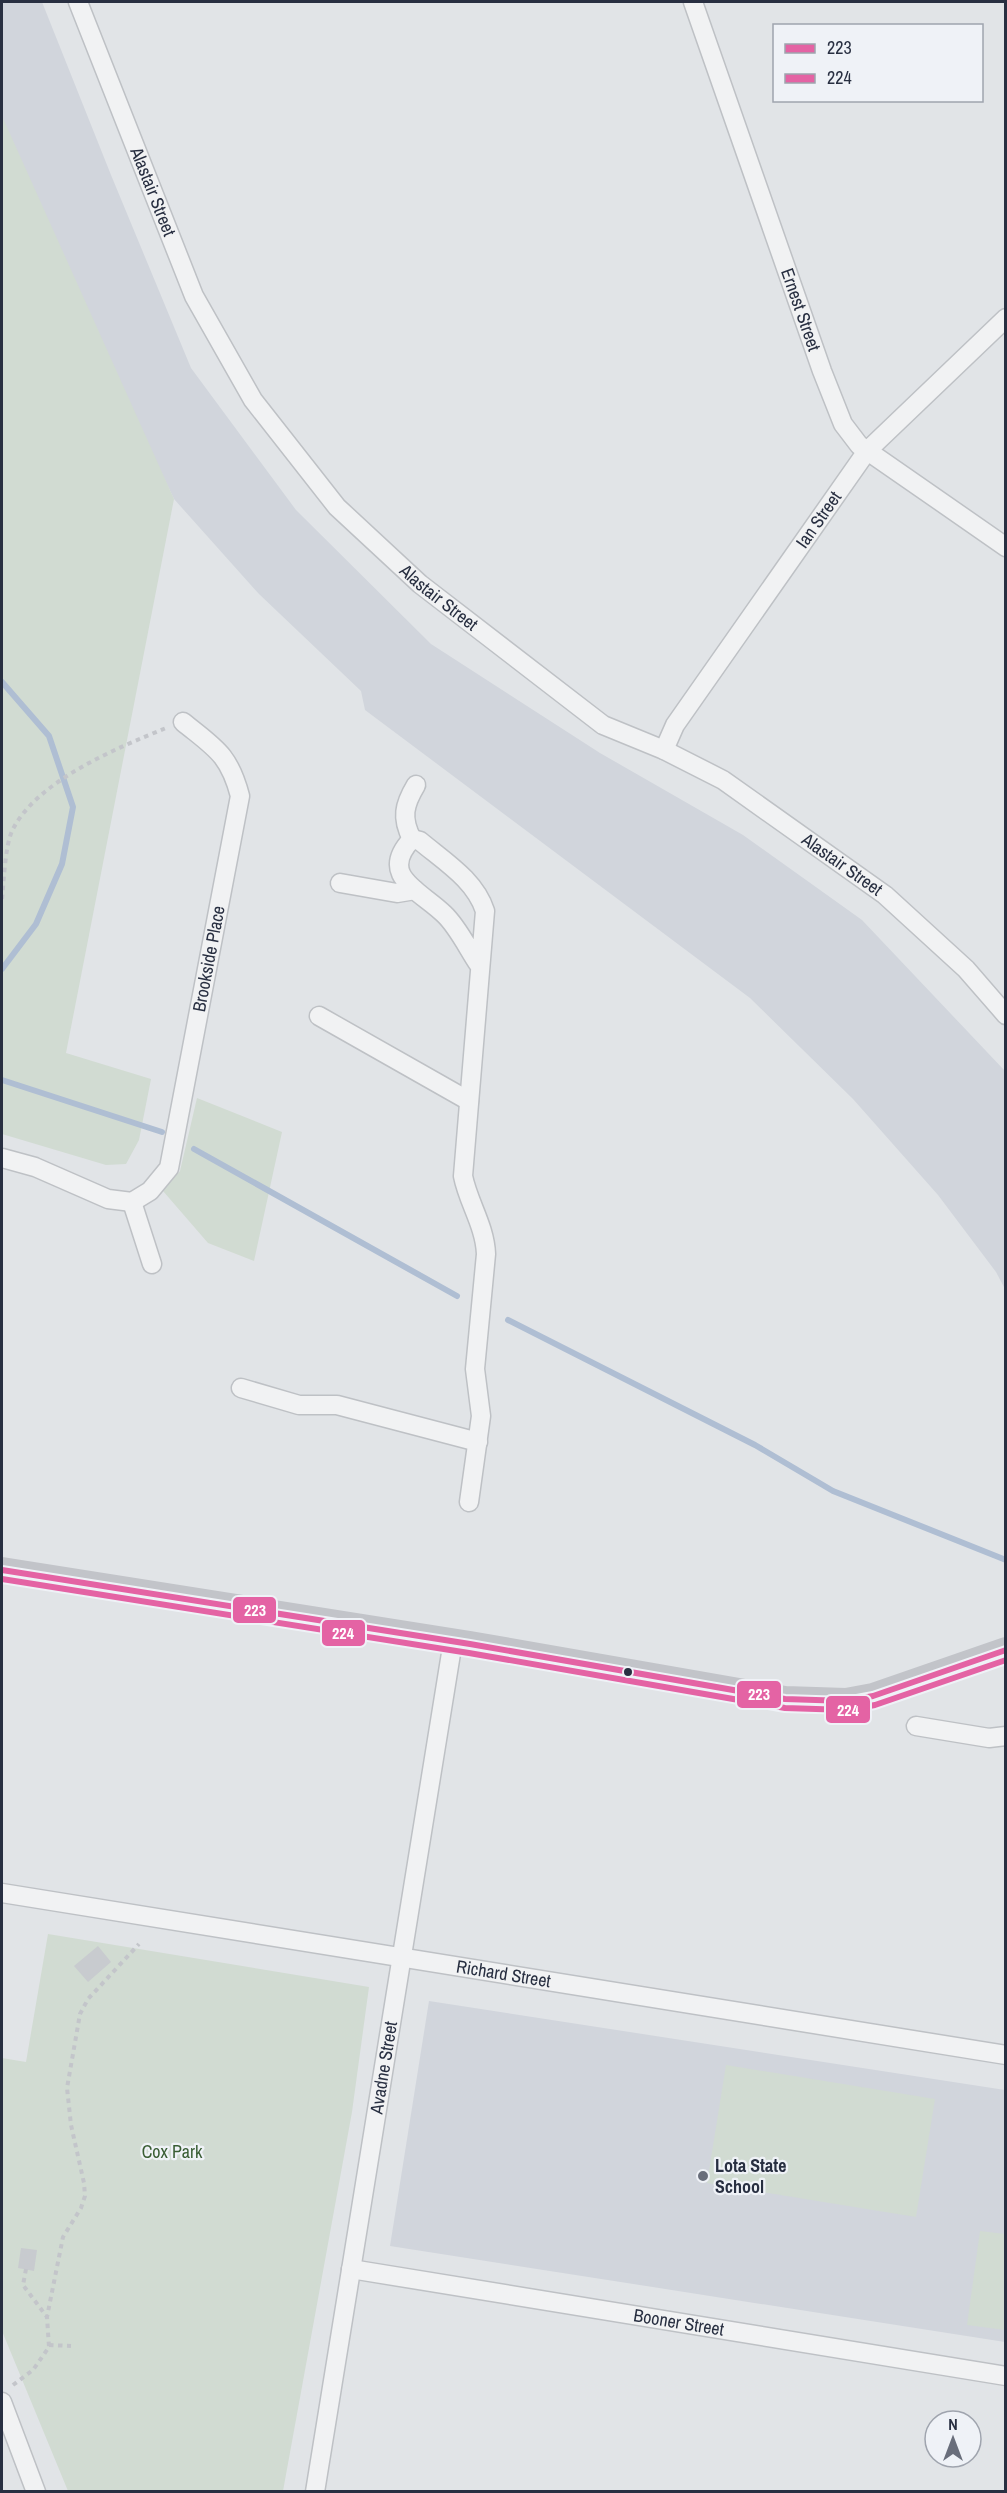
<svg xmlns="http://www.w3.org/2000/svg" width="1007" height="2493" font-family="'Archivo Narrow',sans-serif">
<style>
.built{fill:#d1d5dc}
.green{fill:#d1dbd2}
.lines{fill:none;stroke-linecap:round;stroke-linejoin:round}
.stream{stroke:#afbed3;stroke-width:6}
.building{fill:#c8cbcf}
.street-casing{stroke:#bec1c5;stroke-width:21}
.path{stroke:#c3c5ca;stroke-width:4;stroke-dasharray:4.5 4.5;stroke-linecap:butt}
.street{stroke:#f1f2f3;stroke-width:18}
.secondary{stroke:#c2c4c9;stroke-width:26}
.bus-1-casing{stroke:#eff2f7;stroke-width:10}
.bus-2-casing{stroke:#eff2f7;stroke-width:10}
.bus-1{stroke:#e463a4;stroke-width:6}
.bus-2{stroke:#e463a4;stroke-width:6}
.bus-dot{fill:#282f41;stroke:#eff2f7;stroke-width:2}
.poi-dot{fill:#696e7b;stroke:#eff2f7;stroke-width:2}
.labels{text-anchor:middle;stroke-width:4.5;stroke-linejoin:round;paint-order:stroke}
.street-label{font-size:18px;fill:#282f41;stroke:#eff2f7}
.park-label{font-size:18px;fill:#395d34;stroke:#eff2f7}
.poi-label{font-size:18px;font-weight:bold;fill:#282f41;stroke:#eff2f7;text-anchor:start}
.line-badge{stroke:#eff2f7;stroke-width:2}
.badge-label{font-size:16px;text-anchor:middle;font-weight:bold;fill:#fff}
</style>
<rect width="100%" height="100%" fill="#e1e4e7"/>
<!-- built -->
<g class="built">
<path d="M2,2H42L111,175L191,368L296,510L431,644L600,753L743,835L862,920L1005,1071V1289L996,1272L938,1195L853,1099L750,998L365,710L361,691L259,594L174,499L21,177L2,122Z"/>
<path d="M429,2001L1005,2090V2342L390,2246Z"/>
</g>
<!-- green -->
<g class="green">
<path d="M2,116L174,499L66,1053L151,1079L139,1140L126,1164L106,1165L2,1134Z"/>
<path d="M197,1098L282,1132L254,1261L208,1243L163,1191L180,1171Z"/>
<path d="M48,1934L369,1987L352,2112L283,2491H68L2,2331V2058L26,2062Z"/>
<path d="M726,2065L935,2099L916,2217L707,2183Z"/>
<path d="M980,2231L1005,2234V2330L967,2325Z"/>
</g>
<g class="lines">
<!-- stream -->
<g class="stream">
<path d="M2,682L49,736L73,807L62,864L36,924L2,969"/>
<path d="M2,1080L162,1132"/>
<path d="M194,1149L457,1296"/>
<path d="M508,1320L755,1445L833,1491L1006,1560"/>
</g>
</g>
<!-- building -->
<g class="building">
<path d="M98,1946L111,1962L88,1982L74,1966Z"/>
<path d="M21,2248L37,2250L34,2271L18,2268Z"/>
</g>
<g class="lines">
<!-- street casing -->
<g class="street-casing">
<g id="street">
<path id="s1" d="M78,2L194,296L253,400L337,507L420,584L603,725L664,750L723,780L885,895L966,969L1006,1015"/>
<path id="s2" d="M693,2L822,371L843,424L859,445L1006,547"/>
<path id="s3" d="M664,750L675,725L867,451L1006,318"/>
<path d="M412,839C401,818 404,805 416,785"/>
<path d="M340,883L397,893L415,890"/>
<path d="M319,1016L469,1101"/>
<path id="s4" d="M2,1158L35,1167L108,1199L132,1202L150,1191L169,1168L240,796C229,754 215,748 183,722"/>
<path d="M132,1202L152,1264"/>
<path d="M241,1388L299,1405H337L478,1442"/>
<path d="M469,1502L481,1416L475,1369L486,1254C485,1226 468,1202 463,1176L485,911C475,880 445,862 420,841L412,839C377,876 421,891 444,914C458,927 468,949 479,965"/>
<path d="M916,1726L989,1738L1006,1736"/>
<path id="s5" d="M2,1893L1006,2055"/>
<path id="s6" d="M351,2269L1006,2376"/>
<path d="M2,2402L36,2492"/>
<path id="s7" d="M315,2492L453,1641"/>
</g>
</g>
<!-- path -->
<g class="path">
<path d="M2,899C4,880 5,847 12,831C36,781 117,748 166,728"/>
<path d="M26,2269L23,2285L47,2317"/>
<path d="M49,2345L71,2346"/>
<path d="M13,2385L33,2370L49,2347L47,2317L63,2237L81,2208L85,2196L84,2183L71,2125L67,2088L80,2014L88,1999L139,1944"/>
</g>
<!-- street -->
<use href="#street" class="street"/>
<!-- secondary -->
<path class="secondary" d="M2,1570L470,1644L785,1699L846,1701L873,1696L1006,1650"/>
<!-- bus-1 casing -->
<g class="bus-1-casing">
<path id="bus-1" d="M2,1570L470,1644L785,1699L846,1701L873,1696L1006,1650"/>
</g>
<!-- bus-2 casing -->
<g class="bus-2-casing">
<path id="bus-2" d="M2,1579L469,1653L785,1708L847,1710L875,1705L1006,1660"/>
</g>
<!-- bus-1 -->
<use href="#bus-1" class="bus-1"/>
<!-- bus-2 -->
<use href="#bus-2" class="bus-2"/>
</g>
<!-- markers -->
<circle class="bus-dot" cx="628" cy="1672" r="5"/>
<circle class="poi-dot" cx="703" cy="2176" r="6"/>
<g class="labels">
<!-- street labels -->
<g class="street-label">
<text dy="6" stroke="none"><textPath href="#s1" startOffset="204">Alastair Street</textPath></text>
<text dy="6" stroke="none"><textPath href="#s2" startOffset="326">Ernest Street</textPath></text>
<text dy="6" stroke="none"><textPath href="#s3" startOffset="278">Ian Street</textPath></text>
<text dy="6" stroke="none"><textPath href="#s1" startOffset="708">Alastair Street</textPath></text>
<text dy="6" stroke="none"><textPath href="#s1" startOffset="1194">Alastair Street</textPath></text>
<text dy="6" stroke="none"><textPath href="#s4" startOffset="402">Brookside Place</textPath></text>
<text dy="6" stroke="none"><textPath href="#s5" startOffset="508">Richard Street</textPath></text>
<text dy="6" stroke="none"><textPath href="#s7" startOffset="430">Avadne Street</textPath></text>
<text dy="6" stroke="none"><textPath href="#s6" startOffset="332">Booner Street</textPath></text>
</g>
<!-- park labels -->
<g class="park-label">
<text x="172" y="2158">Cox Park</text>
</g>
<!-- poi labels -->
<g class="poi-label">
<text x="715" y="2172">Lota State<tspan x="715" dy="21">School</tspan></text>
</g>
</g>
<g class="line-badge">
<rect x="232" y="1596" width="45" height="28" rx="6" fill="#e463a4"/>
<rect x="321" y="1619" width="45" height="28" rx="6" fill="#e463a4"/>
<rect x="736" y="1680" width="46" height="29" rx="6" fill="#e463a4"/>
<rect x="825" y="1695" width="46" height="29" rx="6" fill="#e463a4"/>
</g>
<g class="badge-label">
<text x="255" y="1616">223</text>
<text x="343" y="1639">224</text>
<text x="759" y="1700">223</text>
<text x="848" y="1716">224</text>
</g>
<!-- border -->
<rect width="1007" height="2493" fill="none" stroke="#282f41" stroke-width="6"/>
<!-- legend -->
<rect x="773" y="24" width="210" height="78" fill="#eff2f7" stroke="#9fa4ae" stroke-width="1.5"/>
<rect x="785" y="44" width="30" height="9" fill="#e463a4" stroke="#9fa4ae" stroke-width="1.5"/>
<text x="827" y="54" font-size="18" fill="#282f41">223</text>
<rect x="785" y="74" width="30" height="9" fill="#e463a4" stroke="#9fa4ae" stroke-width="1.5"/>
<text x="827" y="84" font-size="18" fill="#282f41">224</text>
<!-- north arrow -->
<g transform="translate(953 2439)"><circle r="28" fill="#eff2f7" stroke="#9fa4ae" stroke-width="1.5"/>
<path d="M0-4.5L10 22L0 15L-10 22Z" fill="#696e7b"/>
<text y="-9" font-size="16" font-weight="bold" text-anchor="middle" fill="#282f41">N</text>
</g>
</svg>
